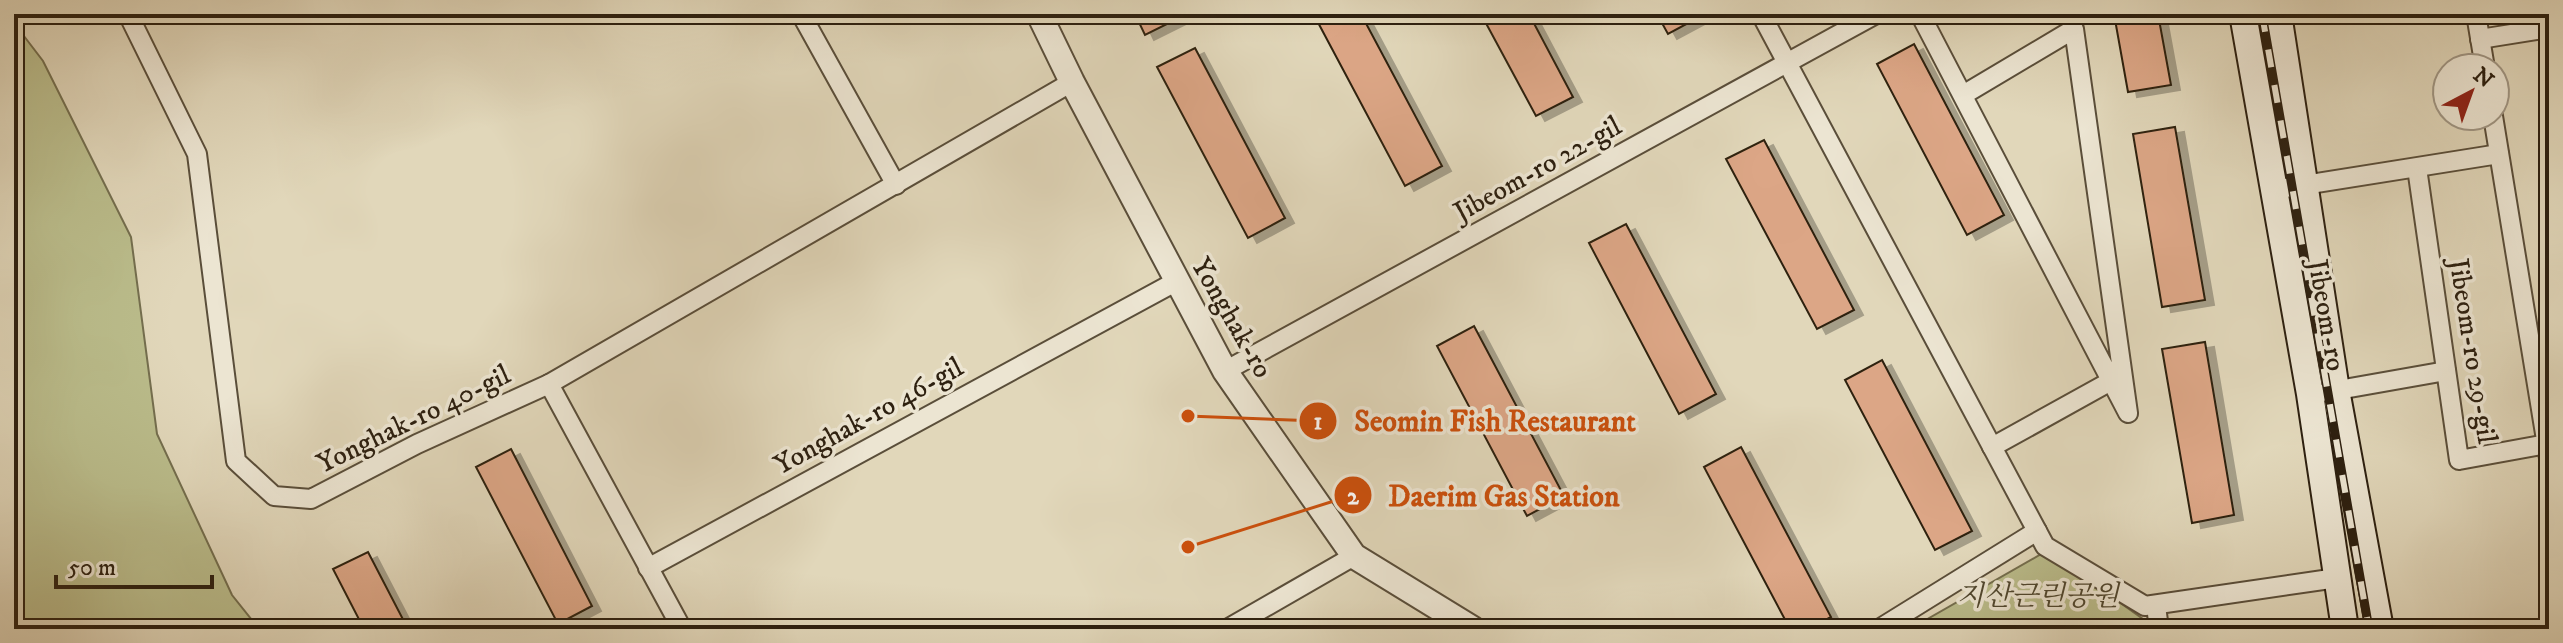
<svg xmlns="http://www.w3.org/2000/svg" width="2563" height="643" font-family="'IM FELL DW Pica','Noto Serif KR',serif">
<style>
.green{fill:#babc8b;stroke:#746e4e;stroke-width:2}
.building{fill:#dca686;stroke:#2d2010;stroke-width:2;filter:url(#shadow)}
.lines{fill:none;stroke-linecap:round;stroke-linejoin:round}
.minor-casing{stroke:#5a4e3a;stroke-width:22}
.tertiary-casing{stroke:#5a4e3a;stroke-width:28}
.secondary-casing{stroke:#2d2010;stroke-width:30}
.minor{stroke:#ece5d2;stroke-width:18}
.tertiary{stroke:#ece5d2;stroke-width:24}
.secondary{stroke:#ece5d2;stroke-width:26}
.rail-casing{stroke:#2d2010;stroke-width:9}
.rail{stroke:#ece5d2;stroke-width:6;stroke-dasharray:18;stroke-linecap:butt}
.labels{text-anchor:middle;stroke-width:7;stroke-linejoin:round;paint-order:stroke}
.street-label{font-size:28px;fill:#2d2010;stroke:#ece5d2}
.park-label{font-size:28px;font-style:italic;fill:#50472f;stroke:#ece5d2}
.leader{fill:none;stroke:#cc500d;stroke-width:3}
.callout-dot{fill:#cc500d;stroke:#ece5d2;stroke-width:3}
.mark-label{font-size:24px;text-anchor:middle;font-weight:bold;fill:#fff}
.callout-label{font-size:30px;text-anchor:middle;font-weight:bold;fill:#cc500d;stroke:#ece5d2;stroke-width:7;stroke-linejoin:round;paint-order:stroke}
</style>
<defs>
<filter id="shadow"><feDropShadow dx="9" dy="5" stdDeviation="0" flood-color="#0004"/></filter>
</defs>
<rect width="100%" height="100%" fill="#e1d7ba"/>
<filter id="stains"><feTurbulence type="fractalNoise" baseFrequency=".0025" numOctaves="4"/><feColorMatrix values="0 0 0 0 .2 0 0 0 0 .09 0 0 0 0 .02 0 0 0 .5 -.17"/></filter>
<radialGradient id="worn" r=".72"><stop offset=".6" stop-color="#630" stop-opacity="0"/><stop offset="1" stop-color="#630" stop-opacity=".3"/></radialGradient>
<!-- green -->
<g class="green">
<path d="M14,23L43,61L131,237L157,434L232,595L259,629H14Z"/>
<path d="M2043,553L2095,585L2143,619L2145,629H1910Z"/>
</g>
<!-- building -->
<g class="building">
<path d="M1135,14H1182L1183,16L1145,35Z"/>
<path d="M1317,14H1361L1442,166L1405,186L1314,15Z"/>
<path d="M1481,14H1529L1573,97L1536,116Z"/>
<path d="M1657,14H1705L1668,34Z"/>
<path d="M2114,14H2158L2171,85L2128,92Z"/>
<path d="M1914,44L2004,215L1967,235L1877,64Z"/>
<path d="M1195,48L1285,218L1248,238L1157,67Z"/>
<path d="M2175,127L2205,300L2162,307L2133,134Z"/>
<path d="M1764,140L1854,310L1817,329L1726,159Z"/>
<path d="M1626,224L1716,394L1679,414L1589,243Z"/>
<path d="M1474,326L1564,496L1527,516L1437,346Z"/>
<path d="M2205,342L2234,515L2192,523L2162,349Z"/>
<path d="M1882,360L1972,531L1935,550L1845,380Z"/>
<path d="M1741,447L1831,617L1809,629H1790L1704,467Z"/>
<path d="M511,449L592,606L558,624L476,467Z"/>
<path d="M368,552L408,629H364L333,569Z"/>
</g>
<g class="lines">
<!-- minor casing -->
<g class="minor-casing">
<g id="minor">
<path d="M128,14L197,154L236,461L274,496L311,499L417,444L549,384L1072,82"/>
<path d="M801,14L896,185"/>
<path d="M1761,14L2045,546L2145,606L2337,578"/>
<path d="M1920,14L2128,413L2074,29L1963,95"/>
<path d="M2476,14L2485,68"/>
<path d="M2480,39L2549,28"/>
<path d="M2493,116L2549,458"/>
<path d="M2417,168L2459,460L2547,444"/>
<path d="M2273,190L2499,154"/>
<path d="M1225,371L1876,14"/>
<path d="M549,384L682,629"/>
<path d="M2327,392L2446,371"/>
<path d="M1992,447L2111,381"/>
<path d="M648,568L1177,281"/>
<path d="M2156,606L2159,629"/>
<path d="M1227,629L1354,556"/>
<path d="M1879,629L2037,531"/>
</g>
</g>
<!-- tertiary casing -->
<g class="tertiary-casing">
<path id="tertiary" d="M1039,14L1072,82L1225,371L1354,556L1473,629"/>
</g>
<!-- secondary casing -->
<g class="secondary-casing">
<g id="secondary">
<path d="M2243,14L2310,394L2345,629"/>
<path d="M2278,14L2336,390L2380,629"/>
</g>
</g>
<!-- minor -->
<use href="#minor" class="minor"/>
<!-- tertiary -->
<use href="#tertiary" class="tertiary"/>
<!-- secondary -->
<use href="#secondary" class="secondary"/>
<!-- rail casing -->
<g class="rail-casing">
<path id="rail" d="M2262,14L2369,629"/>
</g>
<!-- rail -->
<use href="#rail" class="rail"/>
</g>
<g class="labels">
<!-- street labels -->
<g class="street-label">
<text transform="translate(1537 168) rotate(-29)" y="10">Jibeom-ro 22-gil</text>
<text transform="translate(2328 315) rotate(80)" y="10">Jibeom-ro</text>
<text transform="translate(1233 317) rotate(60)" y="10">Yonghak-ro</text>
<text transform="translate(2474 351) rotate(81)" y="10">Jibeom-ro 29-gil</text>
<text transform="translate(868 415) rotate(-29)" y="10">Yonghak-ro 46-gil</text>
<text transform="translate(413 418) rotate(-26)" y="10">Yonghak-ro 40-gil</text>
</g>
<!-- park labels -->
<g class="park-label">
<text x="2038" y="605">지산근린공원</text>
</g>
</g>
<!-- callouts -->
<path class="leader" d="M1188 416L1318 421M1188 547L1353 495"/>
<g class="callout-dot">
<circle cx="1188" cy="416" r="8"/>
<circle cx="1188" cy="547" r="8"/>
<circle cx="1318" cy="421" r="20"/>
<circle cx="1353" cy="495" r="20"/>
</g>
<g class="mark-label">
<text x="1318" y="429">1</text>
<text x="1353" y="504">2</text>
</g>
<g class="callout-label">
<text x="1495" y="431">Seomin Fish Restaurant</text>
<text x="1504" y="506">Daerim Gas Station</text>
</g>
<!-- margin -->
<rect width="2563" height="643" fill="none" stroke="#e1d7ba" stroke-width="48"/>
<rect x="16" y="16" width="2531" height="611" fill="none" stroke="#2d2010" stroke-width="4"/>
<rect x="24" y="24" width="2515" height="595" fill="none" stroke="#2d2010" stroke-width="2"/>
<!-- north arrow -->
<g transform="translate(2471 92) rotate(41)"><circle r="38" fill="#ece5d2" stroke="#a09684" stroke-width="2"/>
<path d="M0-6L14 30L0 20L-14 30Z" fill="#8f2418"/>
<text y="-12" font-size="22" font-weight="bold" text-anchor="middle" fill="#2d2010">N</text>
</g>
<!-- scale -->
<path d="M56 575v12h156v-12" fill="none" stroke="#2d2010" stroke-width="4"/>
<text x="68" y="575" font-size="24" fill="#2d2010" stroke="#ece5d2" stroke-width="6" paint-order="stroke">50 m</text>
<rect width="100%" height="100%" filter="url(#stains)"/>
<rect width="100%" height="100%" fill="url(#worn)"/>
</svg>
